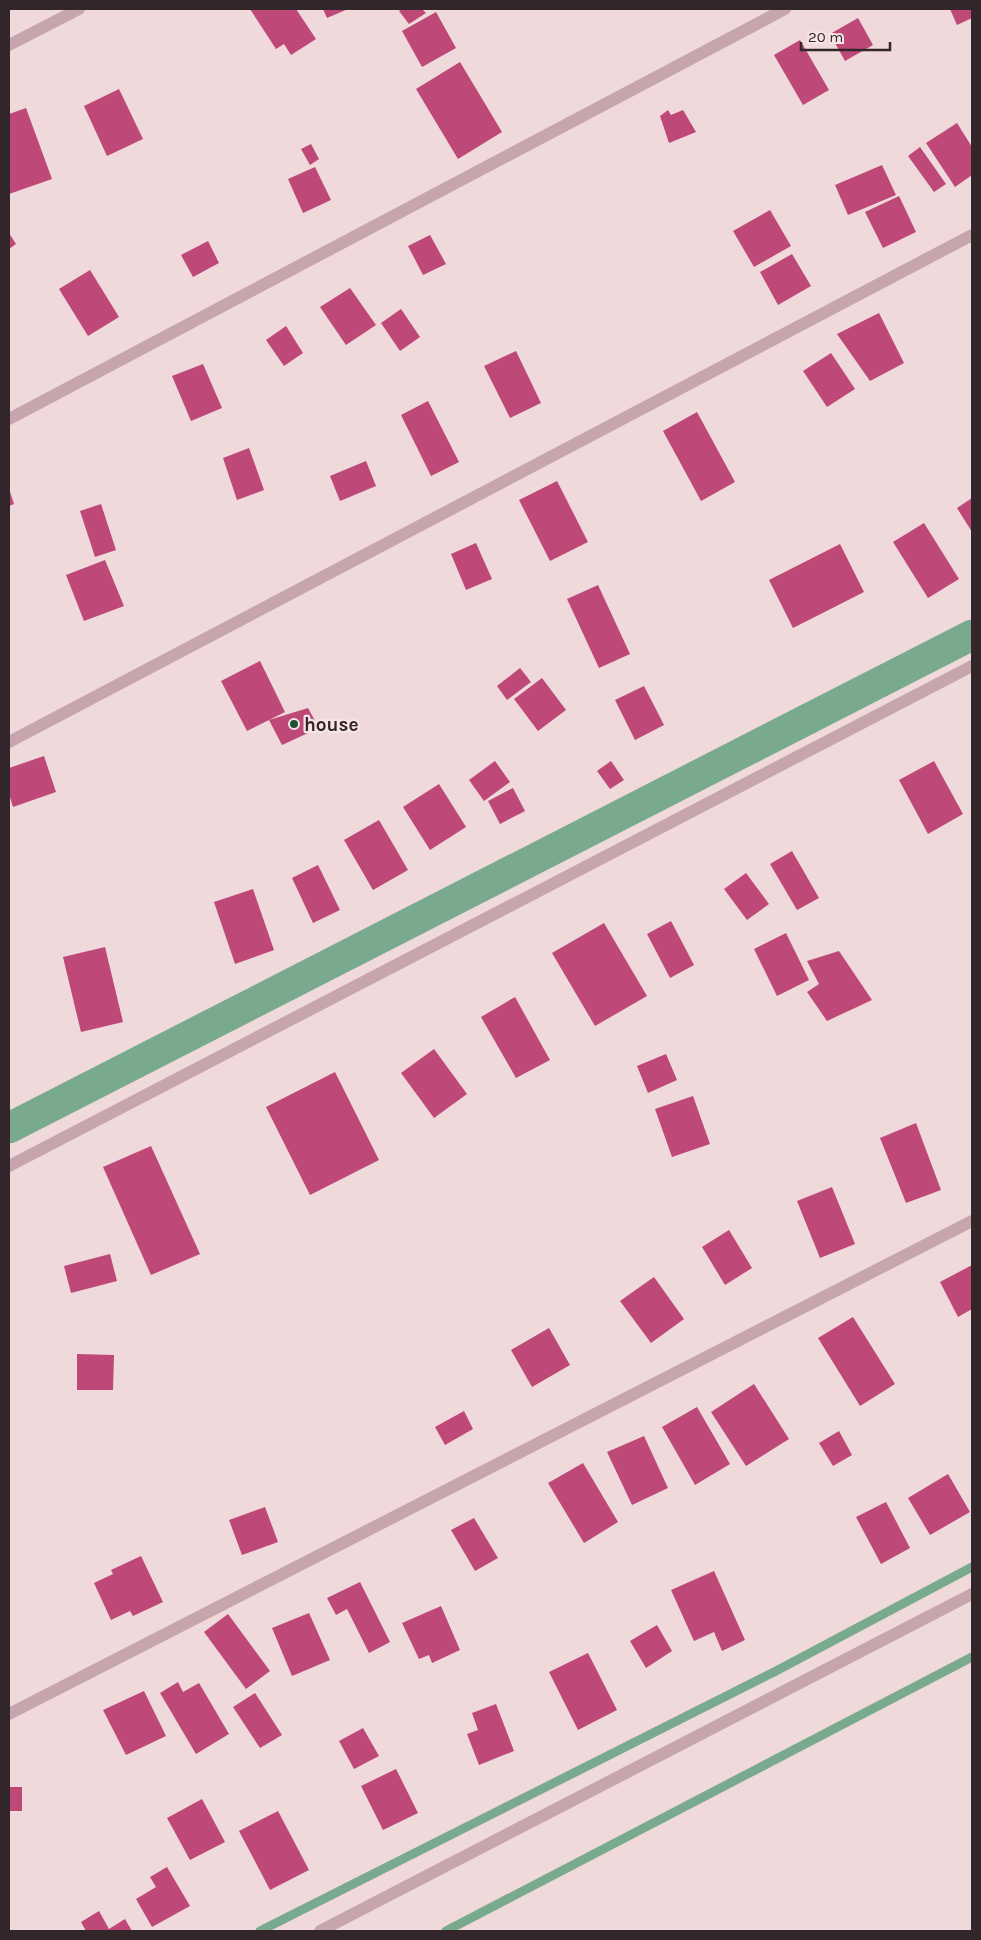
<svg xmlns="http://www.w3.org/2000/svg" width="981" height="1940" font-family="Karla,sans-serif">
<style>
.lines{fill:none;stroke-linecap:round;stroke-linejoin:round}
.stream{stroke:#7aaa8d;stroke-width:9}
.canal{stroke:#7aaa8d;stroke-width:31}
.building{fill:#be4878}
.minor{stroke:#c6a6ac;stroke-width:12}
.poi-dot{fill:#1f5134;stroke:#f7e4e6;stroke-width:2}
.labels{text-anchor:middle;stroke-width:4.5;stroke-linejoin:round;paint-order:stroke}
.poi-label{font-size:19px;font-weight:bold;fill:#33262a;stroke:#f7e4e6;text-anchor:start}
</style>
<rect width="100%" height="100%" fill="#efd9db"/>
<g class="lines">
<!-- stream -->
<g class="stream">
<path d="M260,1931L776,1671L972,1567"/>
<path d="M446,1931L972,1657"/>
</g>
<!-- canal -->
<path class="canal" d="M9,1128L972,635"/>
</g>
<!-- building -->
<g class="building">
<path d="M250,9H296L316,39L291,55L284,44L276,49Z"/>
<path d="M323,9H348L327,18Z"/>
<path d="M403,9H422L426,13L409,24L399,11Z"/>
<path d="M950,9H972V18L957,25Z"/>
<path d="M436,12L456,48L422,67L402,31Z"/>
<path d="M858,18L873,45L845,61L830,34Z"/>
<path d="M800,40L829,90L803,105L774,55Z"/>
<path d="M460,62L502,132L458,159L416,89Z"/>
<path d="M119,89L143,139L107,156L84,106Z"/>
<path d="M26,108L52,179L9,194V114Z"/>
<path d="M668,110L671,115L683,110L696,132L669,143L660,116Z"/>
<path d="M957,123L972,147V175L955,187L926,143Z"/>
<path d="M311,144L319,159L310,165L301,149Z"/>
<path d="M920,147L946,184L934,192L908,156Z"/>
<path d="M882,165L896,195L848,215L835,185Z"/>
<path d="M315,167L331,200L303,213L288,179Z"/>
<path d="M899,196L916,232L883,248L865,212Z"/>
<path d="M770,210L791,246L754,267L733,231Z"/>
<path d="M9,233L16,244L9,249Z"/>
<path d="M430,235L446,264L423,275L408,246Z"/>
<path d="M208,241L219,263L193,277L181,255Z"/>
<path d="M792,254L811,286L778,305L760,272Z"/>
<path d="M90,270L119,317L88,336L59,289Z"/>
<path d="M350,288L376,325L346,345L320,307Z"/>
<path d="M401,309L420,337L400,351L381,323Z"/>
<path d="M879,313L904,363L870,381L837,334Z"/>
<path d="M286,326L303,353L284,366L266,340Z"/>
<path d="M516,351L541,403L510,418L484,366Z"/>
<path d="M831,353L855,389L827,407L803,371Z"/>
<path d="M203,364L222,408L191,421L172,376Z"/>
<path d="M428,401L459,462L431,476L401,415Z"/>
<path d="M697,412L735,482L701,501L663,431Z"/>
<path d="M249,448L264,490L237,500L223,458Z"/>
<path d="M366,461L376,486L340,501L330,476Z"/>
<path d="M557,481L588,542L550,561L519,500Z"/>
<path d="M9,489L14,504L9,506Z"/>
<path d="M972,498V532L957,508Z"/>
<path d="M101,504L116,550L95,557L80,511Z"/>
<path d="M924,523L959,579L928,598L893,542Z"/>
<path d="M476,543L492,579L466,590L451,554Z"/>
<path d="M840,544L864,592L793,628L769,580Z"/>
<path d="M105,560L124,606L84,621L66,575Z"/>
<path d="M598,585L630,654L599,668L567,599Z"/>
<path d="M260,661L285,712L269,720L308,708L319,728L282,745L269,720L247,731L221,681Z"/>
<path d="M520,668L531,682L507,700L497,686Z"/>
<path d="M542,678L566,710L538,731L514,699Z"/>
<path d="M644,686L664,725L635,740L615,700Z"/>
<path d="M44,756L56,792L13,807L9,794V768Z"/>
<path d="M495,761L510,782L484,801L469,780Z"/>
<path d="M611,761L624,780L610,789L597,771Z"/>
<path d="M934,761L963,814L928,834L899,780Z"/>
<path d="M439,784L466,827L430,850L403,807Z"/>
<path d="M513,788L525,811L500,824L488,801Z"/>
<path d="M379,820L408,870L373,890L344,840Z"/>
<path d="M792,851L819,898L797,910L770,864Z"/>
<path d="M318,865L340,910L313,923L292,878Z"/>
<path d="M746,873L769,904L747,920L724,889Z"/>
<path d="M253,889L274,950L235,964L214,902Z"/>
<path d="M671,921L694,965L670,978L647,934Z"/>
<path d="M604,923L647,996L595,1026L552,953Z"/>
<path d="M786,933L809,980L777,996L754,949Z"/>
<path d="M105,947L123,1022L81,1032L63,957Z"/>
<path d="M839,951L872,1000L827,1021L807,992L819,984L807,961Z"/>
<path d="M515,997L550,1060L516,1078L481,1017Z"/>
<path d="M434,1049L467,1094L434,1118L401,1073Z"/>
<path d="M666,1054L677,1080L648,1093L637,1066Z"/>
<path d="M335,1072L379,1160L310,1195L266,1107Z"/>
<path d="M693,1096L710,1144L672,1157L655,1109Z"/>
<path d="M916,1123L941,1190L906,1203L880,1138Z"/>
<path d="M151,1146L200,1254L151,1275L103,1167Z"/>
<path d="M832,1187L855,1244L820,1258L797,1201Z"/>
<path d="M729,1230L752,1268L725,1285L702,1247Z"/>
<path d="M110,1254L117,1281L71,1293L64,1266Z"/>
<path d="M972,1265V1309L958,1317L940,1282Z"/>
<path d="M654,1277L684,1319L651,1343L620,1301Z"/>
<path d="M853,1317L895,1384L860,1406L818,1338Z"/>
<path d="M549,1328L570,1365L532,1387L511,1350Z"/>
<path d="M77,1354L114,1355L113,1390H77Z"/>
<path d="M754,1384L789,1439L746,1466L711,1412Z"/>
<path d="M697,1407L730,1464L695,1485L662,1427Z"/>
<path d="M464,1411L473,1429L445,1445L435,1427Z"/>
<path d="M839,1431L852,1455L833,1466L819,1443Z"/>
<path d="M644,1436L668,1488L632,1505L607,1452Z"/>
<path d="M583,1463L618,1522L584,1543L548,1483Z"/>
<path d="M948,1474L970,1512L930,1535L908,1498Z"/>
<path d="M886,1502L910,1548L881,1564L856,1517Z"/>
<path d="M265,1507L278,1542L242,1555L229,1520Z"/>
<path d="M474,1518L498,1558L475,1571L451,1530Z"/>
<path d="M141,1556L163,1602L133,1616L130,1611L111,1620L94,1583L113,1574L111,1570Z"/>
<path d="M714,1571L745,1640L722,1651L714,1632L694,1641L671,1590Z"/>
<path d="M360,1582L390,1642L369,1653L347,1609L336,1615L327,1598Z"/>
<path d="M441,1606L460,1650L432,1663L429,1655L419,1659L402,1623Z"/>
<path d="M309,1613L330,1660L292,1676L272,1628Z"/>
<path d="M228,1614L270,1671L246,1689L204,1632Z"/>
<path d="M657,1625L672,1651L646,1668L630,1641Z"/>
<path d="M588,1653L617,1710L578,1730L549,1672Z"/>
<path d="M178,1682L183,1692L199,1683L229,1734L196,1754L160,1693Z"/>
<path d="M144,1691L166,1736L126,1755L103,1710Z"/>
<path d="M255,1693L282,1735L260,1748L233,1707Z"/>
<path d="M496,1704L514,1751L479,1765L467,1734L478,1730L472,1713Z"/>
<path d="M363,1728L379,1756L354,1769L339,1741Z"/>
<path d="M396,1769L418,1813L383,1830L361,1786Z"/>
<rect x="9" y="1787" width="13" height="24"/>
<path d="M202,1799L225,1842L190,1860L167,1818Z"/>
<path d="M278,1811L309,1870L270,1890L239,1831Z"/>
<path d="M167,1867L190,1906L152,1927L136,1899L156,1887L150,1877Z"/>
<path d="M99,1911L109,1929L125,1919L132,1931H86L81,1922Z"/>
</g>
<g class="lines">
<!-- minor -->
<g class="minor">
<path d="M9,45L79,9"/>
<path d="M9,419L785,9"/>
<path d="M9,742L972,235"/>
<path d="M9,1166L972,666"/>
<path d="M9,1714L972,1221"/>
<path d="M320,1931L972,1594"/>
</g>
</g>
<!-- markers -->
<circle class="poi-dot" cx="294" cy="724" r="5"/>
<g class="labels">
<!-- poi labels -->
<g class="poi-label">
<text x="304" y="731">house</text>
</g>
</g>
<!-- border -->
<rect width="981" height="1940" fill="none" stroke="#33262a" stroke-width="20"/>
<!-- scale -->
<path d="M801 42v8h89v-8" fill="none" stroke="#33262a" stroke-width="2.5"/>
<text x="808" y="42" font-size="15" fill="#33262a" stroke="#f7e4e6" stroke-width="4" paint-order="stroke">20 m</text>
</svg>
